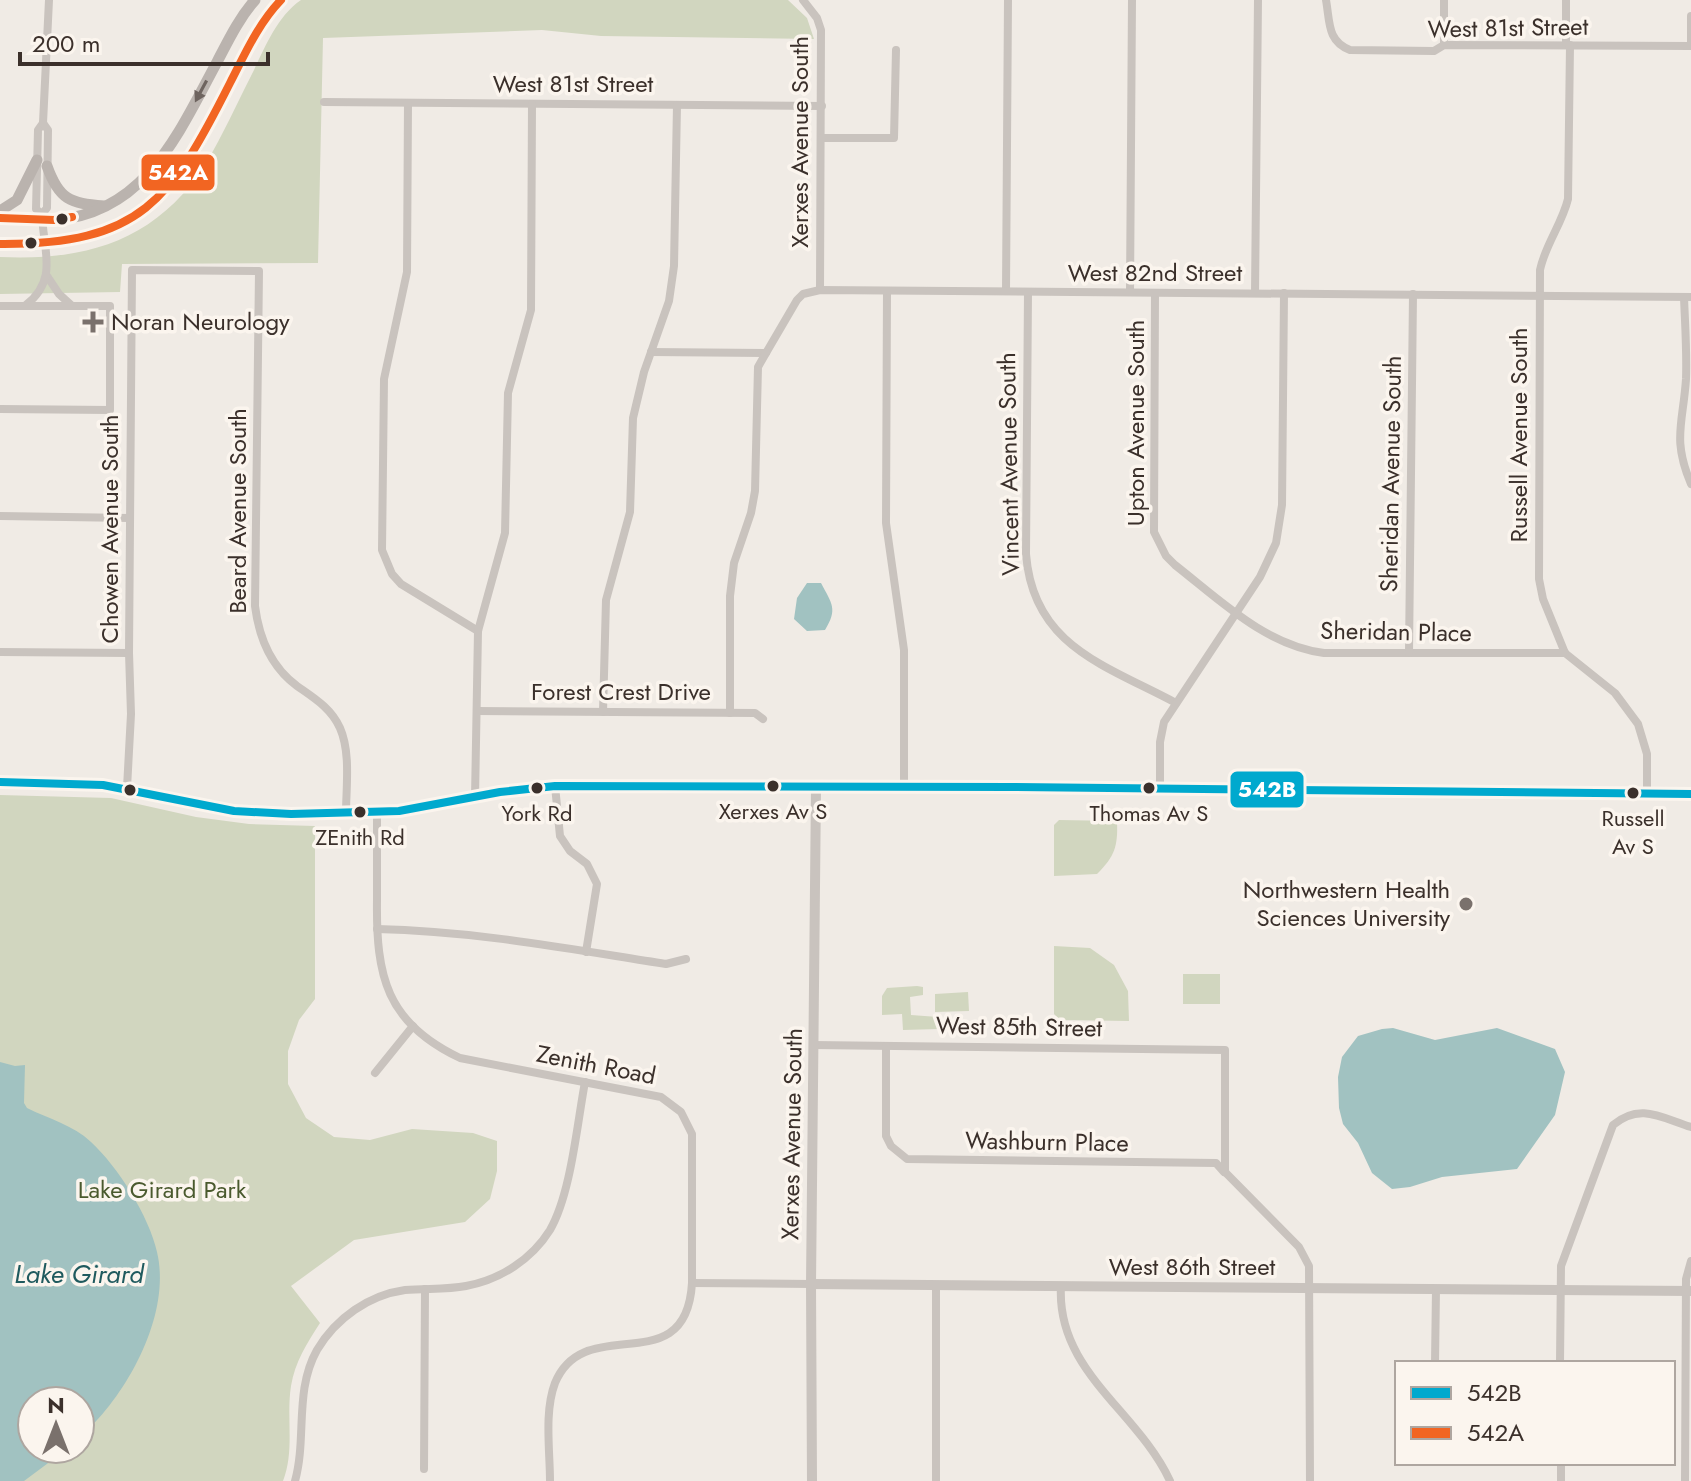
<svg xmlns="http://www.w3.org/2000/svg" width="1691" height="1481" font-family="Jost,sans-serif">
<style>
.green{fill:#d1d6bf;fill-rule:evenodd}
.water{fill:#a1c2c1}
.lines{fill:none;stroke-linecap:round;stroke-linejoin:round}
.minor{stroke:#c9c3be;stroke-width:8}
.tertiary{stroke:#c9c3be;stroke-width:10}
.secondary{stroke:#bab3ae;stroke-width:11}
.bus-1-casing{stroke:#fbf5ee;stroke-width:14}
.bus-2-casing{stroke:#fbf5ee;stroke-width:14}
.bus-1{stroke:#00a9ce;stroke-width:8}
.bus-2{stroke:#f26522;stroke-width:8}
.oneway{fill:#6e645f}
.bus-dot{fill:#3b302b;stroke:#fbf5ee;stroke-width:3}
.poi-dot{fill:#7a716c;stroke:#fbf5ee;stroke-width:3}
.labels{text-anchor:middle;stroke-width:7;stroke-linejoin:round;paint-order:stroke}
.bus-label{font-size:22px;fill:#3b302b;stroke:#fbf5ee}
.street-label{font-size:24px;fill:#3b302b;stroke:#fbf5ee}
.poi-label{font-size:24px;fill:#3b302b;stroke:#fbf5ee;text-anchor:start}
.park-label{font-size:24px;fill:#4a5a2e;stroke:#fbf5ee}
.water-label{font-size:26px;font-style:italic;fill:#1f5a5e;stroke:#fbf5ee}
.line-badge{stroke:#fbf5ee;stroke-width:3}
.badge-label{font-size:22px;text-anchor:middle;font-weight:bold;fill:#fff}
</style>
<rect width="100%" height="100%" fill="#f0ebe5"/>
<!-- green -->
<g class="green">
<path d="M301,0H788L807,18L814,39L601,36L542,30L323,38L318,263L122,264L120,292L0,294V257C86,261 157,241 206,163C223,135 236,105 251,76C264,50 276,17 301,0Z"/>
<path d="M0,795L111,798L196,817L249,824L315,826V999L299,1020L288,1051V1084L306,1118L334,1137L370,1140L412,1129L473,1133L497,1141V1171L490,1199L465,1222L354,1240L291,1286L320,1323C307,1343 295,1362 291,1386C286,1418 295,1450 283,1481H0ZM32,1401H80V1449H32Z"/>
<path d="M1059,820L1117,821C1118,846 1115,856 1097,874L1054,876V825Z"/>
<path d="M1054,946L1090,948L1114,965L1128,991L1129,1021L1060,1020L1054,1014Z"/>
<rect x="1183" y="974" width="37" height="30"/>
<path d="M917,986L923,987V995L910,997L911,1015L938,1017L942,1021L939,1029L903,1030L902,1014L882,1015V996L887,988Z"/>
<path d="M968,992L969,1011L935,1012V994Z"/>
</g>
<!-- water -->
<g class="water">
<path d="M807,583H821C832,604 838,609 825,630L807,631L794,619L797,598Z"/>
<path d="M1393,1028L1435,1040L1497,1028L1555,1049L1565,1072L1555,1115L1517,1169L1442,1177L1410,1187L1392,1189L1372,1173L1358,1143L1343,1124L1339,1108L1338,1077L1342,1057L1358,1036L1382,1029Z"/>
<path d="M0,1062L15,1066L25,1065L24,1103L27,1108C49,1119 73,1125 91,1142C118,1167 149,1216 157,1252C172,1315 126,1397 80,1437V1401H32V1449H67L24,1481H0Z"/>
</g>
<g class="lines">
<!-- minor -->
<g class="minor">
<path d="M803,0L817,18L821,30L820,290"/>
<path d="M1326,0C1330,22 1327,41 1350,50L1434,51L1444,45L1691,46"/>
<path d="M1444,45V0"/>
<path d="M1566,45V0"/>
<path d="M1570,45L1568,199C1562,224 1545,245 1540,270L1539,579L1543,599L1565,653L1615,693L1638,724L1647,754V794"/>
<path d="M1691,46V16"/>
<path d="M324,102L822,106"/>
<path d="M408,103L407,272L384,379L382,550L392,574L401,584L478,631"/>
<path d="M822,138H894L896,50"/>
<path d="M42,214L36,209L38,130L43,123"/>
<path d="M47,276L59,294L71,305"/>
<path d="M887,291L886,523L904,650V787"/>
<path d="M1006,291L1008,0"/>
<path d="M1028,292L1026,554C1033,646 1105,665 1176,703"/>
<path d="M1130,292L1132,0"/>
<path d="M1155,293L1154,532L1166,556L1175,565C1221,601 1265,645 1324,653H1565"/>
<path d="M1255,293L1258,0"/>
<path d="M1684,297C1685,324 1687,352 1686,379C1683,424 1672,439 1691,484"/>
<path d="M26,305C59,279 43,250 42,214L47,208L48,130L43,123L49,0"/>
<path d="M0,306H110V410L0,409"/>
<path d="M651,352L766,353L797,300L803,294L820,290L1691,297"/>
<path d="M0,516L130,518"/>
<path d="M0,652L129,653"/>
<path d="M1409,653L1413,294"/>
<path d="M477,711L755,713L763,719"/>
<path d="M603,712L606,600L630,512L633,418L644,372L669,301L674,266L677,105"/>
<path d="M730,713V596L734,563L751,513L755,491L758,367L766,353"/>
<path d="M555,786L560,836L570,851L587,864L597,884L586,952"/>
<path d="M127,788L131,714L129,653L132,270L259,271L255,606C259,638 270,666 297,686C314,698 331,708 340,728C351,753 346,787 346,814"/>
<path d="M1160,790V742L1164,722L1260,577L1276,543L1282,505L1284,293"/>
<path d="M475,798L478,631L505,533L508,393L531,310L532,104"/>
<path d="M377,813C377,842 377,871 377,900C376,976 386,1023 460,1058L661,1097L681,1112L692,1134V1283C686,1384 585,1310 555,1383C544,1412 550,1451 550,1481"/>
<path d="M377,929C475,931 569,949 666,964L686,959"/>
<path d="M813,1045L1225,1050V1172L1299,1247L1309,1266L1310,1481"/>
<path d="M886,1046V1136L891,1146L907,1159L1216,1163L1224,1172"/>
<path d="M375,1073L413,1026"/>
<path d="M692,1283L811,1284"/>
<path d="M936,1285V1481"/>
<path d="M1061,1286C1056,1371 1138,1411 1170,1481"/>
<path d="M1435,1363L1436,1289"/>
<path d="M1560,1363L1561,1266L1613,1125C1640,1102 1662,1118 1691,1127"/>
<path d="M1561,1463V1481"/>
<path d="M424,1469L425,1289"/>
<path d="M295,1481C307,1438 294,1391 317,1350C336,1318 369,1295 405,1290C426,1288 446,1290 466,1286C500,1280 532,1259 550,1230C571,1194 577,1124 585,1082"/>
<path d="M1685,1481L1686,1279L1691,1261"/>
</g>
<!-- tertiary -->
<g class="tertiary">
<path d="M0,782L103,785L234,811L291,814L399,811L500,792L555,786L1012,787L1691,794"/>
<path d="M811,1284L1691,1291"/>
<path d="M812,1481L811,1284L816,787"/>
</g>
<!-- secondary -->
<g class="secondary">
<path d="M47,166C59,200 70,203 104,206"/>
<path d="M0,211L17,200L37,160"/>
<path d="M0,218C18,219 37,221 55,220C146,213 179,132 217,62C228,41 239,18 255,0"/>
<path d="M0,244C78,247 147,230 190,159C206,133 219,105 233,78C247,51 259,21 281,0"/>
</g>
<!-- bus-1 casing -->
<g class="bus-1-casing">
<path id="bus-1" d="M0,782L103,785L234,811L291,814L399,811L500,792L555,786L1012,787L1691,794"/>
</g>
<!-- bus-2 casing -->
<g class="bus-2-casing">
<g id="bus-2">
<path d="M0,218L54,220L72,217"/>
<path d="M0,244C141,245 171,200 230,83C245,54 258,24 281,0"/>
</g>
</g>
<!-- bus-1 -->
<use href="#bus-1" class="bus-1"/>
<!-- bus-2 -->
<use href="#bus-2" class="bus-2"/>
</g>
<!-- one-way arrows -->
<defs><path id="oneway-solid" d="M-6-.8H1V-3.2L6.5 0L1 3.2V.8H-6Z" transform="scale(2)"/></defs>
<use class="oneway" href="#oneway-solid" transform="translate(201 91) rotate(118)"/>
<!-- markers -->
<g class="bus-dot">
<circle cx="62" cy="219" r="7"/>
<circle cx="31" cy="243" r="7"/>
<circle cx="773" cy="786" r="7"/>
<circle cx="537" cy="788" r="7"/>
<circle cx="1149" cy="788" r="7"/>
<circle cx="130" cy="790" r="7"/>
<circle cx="1633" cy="793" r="7"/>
<circle cx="360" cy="812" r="7"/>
</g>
<g class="poi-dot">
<path d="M89 310h8v8h8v8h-8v8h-8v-8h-8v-8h8z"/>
<circle cx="1466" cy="904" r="8"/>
</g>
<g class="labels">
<!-- bus labels -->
<g class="bus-label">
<text x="773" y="819">Xerxes Av S</text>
<text x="537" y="821">York Rd</text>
<text x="1149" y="821">Thomas Av S</text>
<text x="1633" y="826">Russell<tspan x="1633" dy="28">Av S</tspan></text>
<text x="360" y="845">ZEnith Rd</text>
</g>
<!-- street labels -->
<g class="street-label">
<text transform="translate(1508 28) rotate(-1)" y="8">West 81st Street</text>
<text x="573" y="92">West 81st Street</text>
<text transform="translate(800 142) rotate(-90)" y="8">Xerxes Avenue South</text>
<text x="1155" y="281">West 82nd Street</text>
<text transform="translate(1136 423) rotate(-90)" y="8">Upton Avenue South</text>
<text transform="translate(1519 435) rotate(-90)" y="8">Russell Avenue South</text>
<text transform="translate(1009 464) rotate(-91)" y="8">Vincent Avenue South</text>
<text transform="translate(1391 474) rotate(-89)" y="8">Sheridan Avenue South</text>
<text transform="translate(238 511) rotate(-90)" y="8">Beard Avenue South</text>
<text transform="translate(110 529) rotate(-90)" y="8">Chowen Avenue South</text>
<text transform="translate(1396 632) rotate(1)" y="8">Sheridan Place</text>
<text x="621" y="700">Forest Crest Drive</text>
<text transform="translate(1019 1027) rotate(1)" y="8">West 85th Street</text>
<text transform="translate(596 1065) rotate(11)" y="8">Zenith Road</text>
<text transform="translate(792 1134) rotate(-89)" y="8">Xerxes Avenue South</text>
<text transform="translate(1047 1142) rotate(1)" y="8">Washburn Place</text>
<text x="1192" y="1275">West 86th Street</text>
</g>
<!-- poi labels -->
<g class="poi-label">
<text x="111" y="330">Noran Neurology</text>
<text x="1450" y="898" text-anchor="end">Northwestern Health<tspan x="1450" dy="28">Sciences University</tspan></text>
</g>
<!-- park labels -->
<g class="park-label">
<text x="162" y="1198">Lake Girard Park</text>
</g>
<!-- water labels -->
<g class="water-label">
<text x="79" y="1283">Lake Girard</text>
</g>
</g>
<g class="line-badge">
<rect x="140" y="153" width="76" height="39" rx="8" fill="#f26522"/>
<rect x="1229" y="770" width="76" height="39" rx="8" fill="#00a9ce"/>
</g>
<g class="badge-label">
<text x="178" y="180">542A</text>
<text x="1267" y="797">542B</text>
</g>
<!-- legend -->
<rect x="1395" y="1361" width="280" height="104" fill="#fbf5ee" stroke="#aea6a0" stroke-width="2"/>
<rect x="1411" y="1387" width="40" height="12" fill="#00a9ce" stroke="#aea6a0" stroke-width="2"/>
<text x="1467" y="1401" font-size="24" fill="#3b302b">542B</text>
<rect x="1411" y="1427" width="40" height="12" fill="#f26522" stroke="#aea6a0" stroke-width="2"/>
<text x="1467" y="1441" font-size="24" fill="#3b302b">542A</text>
<!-- north arrow -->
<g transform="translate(56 1425)"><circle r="38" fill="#fbf5ee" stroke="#aea6a0" stroke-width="2"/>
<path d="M0-6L14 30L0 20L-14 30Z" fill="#7a716c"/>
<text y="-12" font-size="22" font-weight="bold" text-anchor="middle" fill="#3b302b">N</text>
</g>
<!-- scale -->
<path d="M20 52v12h248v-12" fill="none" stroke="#3b302b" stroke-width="4"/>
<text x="32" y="52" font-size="24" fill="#3b302b" stroke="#fbf5ee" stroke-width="6" paint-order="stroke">200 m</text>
</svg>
